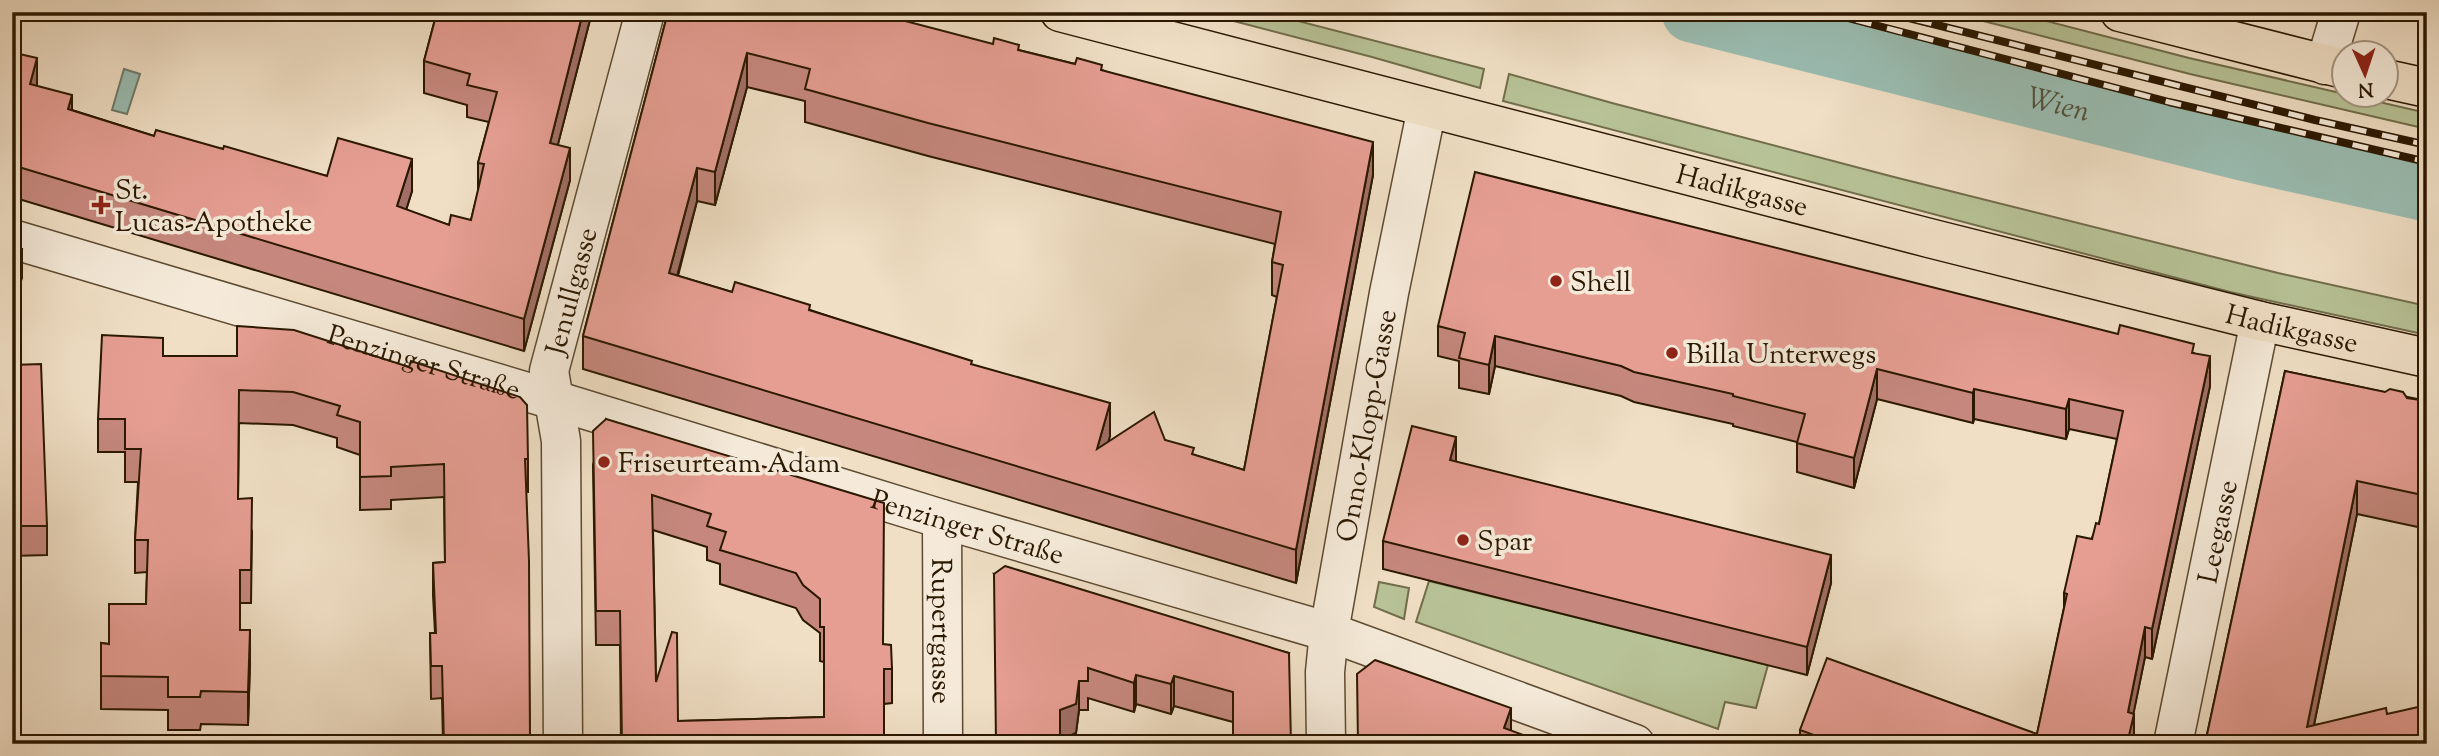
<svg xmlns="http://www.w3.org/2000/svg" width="2439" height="756" font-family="'Sorts Mill Goudy',serif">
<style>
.green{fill:#b7c296;stroke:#716d4b;stroke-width:2}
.water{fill:#9abdb2;stroke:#6e7b6b;stroke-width:2}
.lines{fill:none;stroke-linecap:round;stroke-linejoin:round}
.river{stroke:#9abdb2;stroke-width:61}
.minor-casing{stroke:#5c4a31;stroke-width:41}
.major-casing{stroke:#2b1800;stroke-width:41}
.minor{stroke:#f5ead9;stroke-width:38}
.major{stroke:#f0dfc5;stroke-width:38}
.rail-casing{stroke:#2b1800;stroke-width:8}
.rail{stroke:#f5ead9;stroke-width:5;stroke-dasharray:16;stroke-linecap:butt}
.wall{fill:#c6887e;stroke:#2b1800;stroke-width:2;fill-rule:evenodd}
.shaded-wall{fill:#a16f67;stroke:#2b1800;stroke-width:2}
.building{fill:#e69e93;stroke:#2b1800;stroke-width:2;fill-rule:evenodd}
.poi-dot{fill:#8f2418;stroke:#f5ead9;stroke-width:2.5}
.labels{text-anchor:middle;stroke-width:7;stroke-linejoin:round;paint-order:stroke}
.poi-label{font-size:28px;fill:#2b1800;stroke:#f5ead9;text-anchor:start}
.street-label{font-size:28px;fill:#2b1800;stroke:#f5ead9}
.water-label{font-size:30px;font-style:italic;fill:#52523e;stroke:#f5ead9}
</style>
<rect width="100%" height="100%" fill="#f0dfc5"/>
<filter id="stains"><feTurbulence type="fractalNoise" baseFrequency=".00286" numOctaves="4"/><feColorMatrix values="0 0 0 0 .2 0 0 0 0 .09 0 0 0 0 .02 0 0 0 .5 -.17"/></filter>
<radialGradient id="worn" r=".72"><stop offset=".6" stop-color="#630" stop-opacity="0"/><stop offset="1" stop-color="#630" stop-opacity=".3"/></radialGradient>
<!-- green -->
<g class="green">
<path d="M1199,12H1263L1484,69L1480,88L1372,57Z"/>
<path d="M1948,12H2012L2189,58L2427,113V129L2190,74Z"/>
<path d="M1509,74L1612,103L1894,177L2278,273L2427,306V335L2230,292L1503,101Z"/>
<path d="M1429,581L1768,665L1756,708L1725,702L1718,729L1416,622Z"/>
<path d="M1379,582L1409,588L1404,619L1374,607Z"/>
</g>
<!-- water -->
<path class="water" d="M124,69L140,74L127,114L112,110Z"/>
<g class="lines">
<!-- river -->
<path class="river" id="s1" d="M1692,12L2242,150L2427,191"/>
<!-- minor casing -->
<g class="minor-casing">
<g id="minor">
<path d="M2325,65L2341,12"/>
<path id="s2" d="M12,239L554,400L942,519L1329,632L1635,744"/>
<path id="s3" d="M942,519L943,744"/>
<path id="s4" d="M563,744L561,441L549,371L645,12"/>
<path id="s5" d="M1326,744L1325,672L1329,632L1389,293L1427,108"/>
<path id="s6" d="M2173,744L2260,321"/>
</g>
</g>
<!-- major casing -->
<g class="major-casing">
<g id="major">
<path id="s7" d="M1060,12L1929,238L2260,321L2427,358"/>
<path d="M2120,12L2344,69"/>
<path d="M2386,79L2427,88"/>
</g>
</g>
<!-- minor -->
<use href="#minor" class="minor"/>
<!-- major -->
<use href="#major" class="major"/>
<!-- rail casing -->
<g class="rail-casing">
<g id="rail">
<path d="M1825,12L2169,102L2427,162"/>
<path d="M1885,12L2315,120L2427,145"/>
</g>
</g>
<!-- rail -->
<use href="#rail" class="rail"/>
</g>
<!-- wall -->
<g class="wall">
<path d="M409,12H592L558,144L570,180L524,351L12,197V41L37,86L72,110L154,136L223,149L327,176L412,191L406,210L449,225L471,220L478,192V163L489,122L467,117V105L424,93V61L435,19Z"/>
<path d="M668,12L1019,50L1075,64L1102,70L1373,175L1296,583L583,369V336ZM747,87L805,101V122L928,156L1275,244L1272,262V295L1277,297L1244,470L1194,455L1165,440L1108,441L1110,436L972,365L810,310L732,292L678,276L697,201L715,205Z"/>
<path d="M1438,326L2194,353L2210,386L2152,659L2145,657L2133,714V744H1800V730L2037,734L2064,608V593L2099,524L2117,439L2069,429L2066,439L1974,419L1973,423L1877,399L1854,488L1797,472V442L1733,426V424L1634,402L1621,396L1495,366L1489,394L1459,388V361L1438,356Z"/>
<path d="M163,356H237L528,459V492H526L530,744H443L442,698L431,699L430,633H435L433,595V563L445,562L444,497L391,500V509L360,510V455L337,447V438L293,425L239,423L238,499L252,531L251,603H240V630L250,663L248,725L201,724L200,730H168V710L101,709V643L109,644L146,604L147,572L135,573V540L138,482H125V452H98V419Z"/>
<path d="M12,365L47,526V555L12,556Z"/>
<path d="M2285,371L2427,401V529L2357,514L2314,725L2387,714L2427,744H2205Z"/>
<path d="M606,419L883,644L892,669V703L884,704V744H621L620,645H596L593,465ZM653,530L707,547V560L720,564V584L796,608L803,620L820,633V661L824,662V717L678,721L656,682Z"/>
<path d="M1383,541L1831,583L1807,675L1383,569Z"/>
<path d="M994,574L1289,653L1233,722L1174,706L1171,714L1136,704L1134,712L1088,698V710H1079L1076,733Z"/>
<path d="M12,576H21V637L12,638Z"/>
</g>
<!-- shaded-wall -->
<g class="shaded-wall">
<path d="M583,12H592L550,175V143Z"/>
<path d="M747,53V87L715,205V172Z"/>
<path d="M37,58V90L30,84Z"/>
<path d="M72,95V128L68,109Z"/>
<path d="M1373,142V175L1296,583V550Z"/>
<path d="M570,148V180L524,351V319Z"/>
<path d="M412,159V191L397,239V206Z"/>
<path d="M697,168V201L669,306V273Z"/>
<path d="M22,249V278L12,305V276Z"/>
<path d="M1495,336V366L1489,394V365Z"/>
<path d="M2210,356V386L2152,659V629Z"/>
<path d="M1877,369V399L1854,488V458Z"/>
<path d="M1974,389V419L1973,423V393Z"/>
<path d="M2069,399V429L2066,439V409Z"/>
<path d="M1110,403V436L1097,482V449Z"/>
<path d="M1456,437V465L1450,460Z"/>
<path d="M2357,481V514L2310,744L2307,727Z"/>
<path d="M1831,555V583L1807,675V647Z"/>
<path d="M2145,627V657L2131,726L2134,714V743L2127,744L2128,712Z"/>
<path d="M250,630V663L248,725V692Z"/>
<path d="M1136,675V704L1134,712V683Z"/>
<path d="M1174,676V706L1171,714V684Z"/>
<path d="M1079,681V710L1076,733L1060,740V710Z"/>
<path d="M1511,708V737L1504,728Z"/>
</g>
<!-- building -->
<g class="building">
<path d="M437,12H583L550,143L570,148L524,319L12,165V41L18,43L15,53L37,58L30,84L72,95L68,109L154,136L156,130L223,149L224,146L327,176L338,138L412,159L397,206L449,225L451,215L471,220L484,164L478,163L497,92L467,85L470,74L424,61Z"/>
<path d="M668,12H871L993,44L994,38L1019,45L1018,50L1075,64L1077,58L1102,65L1101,70L1373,142L1296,550L583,336ZM747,53L810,69L805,89L928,123L1281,212L1272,262L1283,265L1244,470L1192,454L1194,448L1165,440L1154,412L1097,449L1110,403L971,364L972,361L809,310L810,305L735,282L732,292L669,273L697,168L715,172Z"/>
<path d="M1475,172L2118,334L2120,325L2194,344L2192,353L2210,356L2152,629L2145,627L2128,712L2134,714L2127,744H1838L1800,730L1827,658L2037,734L2067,594L2064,593L2077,536L2092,539L2096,523L2099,524L2123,411L2069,399L2066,409L1974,389L1973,393L1877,369L1854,458L1797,443L1805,414L1733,396V394L1634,372L1621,366L1495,336L1489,365L1459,358L1465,333L1438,326Z"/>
<path d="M12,246L22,249L12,276Z"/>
<path d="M237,326L294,330L409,367L411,361L520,397L527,405L528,459H525L529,561L530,744H444L442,666H431L430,633H436L433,563L445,562L444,464L391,467V476L360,477V422L337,415L340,406L293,392L239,390L238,499L252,498L251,570H240V630H250L248,692L201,691L200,697H168V677L101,676V643L109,644V604H146L148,540H135L141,449H125V419H98L102,335L163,338V356H237Z"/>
<path d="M41,364L47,526H12V365Z"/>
<path d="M2285,371L2385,392L2390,389L2403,392L2407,398L2427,401V496L2357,481L2307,727L2386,708L2387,714L2427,705V744H2205Z"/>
<path d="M606,419L884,503L883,644L891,645L892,669H884V744H622L620,611H596L593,431ZM652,495L711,514L707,526L726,532L720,550L796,573L803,585L820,599V627H824V717L678,721L677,633L672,632L656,682Z"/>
<path d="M1412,426L1456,437L1450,460L1831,555L1807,647L1383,541Z"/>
<path d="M1005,566L1289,653L1291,744H1233V692L1174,676L1171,684L1136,675L1134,683L1088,668V681H1079L1076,704L1060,710V744H996L994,574Z"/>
<rect x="12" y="576" width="9" height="30"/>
<path d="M1375,660L1511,708L1504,728L1548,744H1358L1357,674Z"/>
</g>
<!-- markers -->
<g class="poi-dot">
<path d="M97.5 194.5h7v7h7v7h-7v7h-7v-7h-7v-7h7z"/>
<circle cx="1556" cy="281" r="7"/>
<circle cx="1672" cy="353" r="7"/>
<circle cx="604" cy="462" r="7"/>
<circle cx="1463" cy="540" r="7"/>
</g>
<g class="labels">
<!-- poi labels -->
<g class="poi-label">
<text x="115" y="199">St.<tspan x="115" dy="32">Lucas-Apotheke</tspan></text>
<text x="1570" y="291">Shell</text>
<text x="1686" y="363">Billa Unterwegs</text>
<text x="618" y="472">Friseurteam Adam</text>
<text x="1477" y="550">Spar</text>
</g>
<!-- street labels -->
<g class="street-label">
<text dy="10" stroke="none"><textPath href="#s7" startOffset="705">Hadikgasse</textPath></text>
<text dy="10" stroke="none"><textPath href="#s4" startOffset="457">Jenullgasse</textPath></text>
<text dy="10" stroke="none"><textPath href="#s7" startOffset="1272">Hadikgasse</textPath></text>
<text dy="10" stroke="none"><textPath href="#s2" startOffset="430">Penzinger Straße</textPath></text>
<text dy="10" stroke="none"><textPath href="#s5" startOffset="322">Onno-Klopp-Gasse</textPath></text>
<text dy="10" stroke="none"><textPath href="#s2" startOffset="998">Penzinger Straße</textPath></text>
<text dy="10" stroke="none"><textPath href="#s6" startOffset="217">Leegasse</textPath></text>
<text dy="10" stroke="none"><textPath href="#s3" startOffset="112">Rupertgasse</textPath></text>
</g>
<!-- water labels -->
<g class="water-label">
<text dy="10" stroke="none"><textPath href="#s1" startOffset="378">Wien</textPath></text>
</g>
</g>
<!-- margin -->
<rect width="2439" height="756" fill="none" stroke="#f0dfc5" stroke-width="42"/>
<rect x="14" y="14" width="2411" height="728" fill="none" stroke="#2b1800" stroke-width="3.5"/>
<rect x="21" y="21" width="2397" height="714" fill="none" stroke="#2b1800" stroke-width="2"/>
<!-- north arrow -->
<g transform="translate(2365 74) rotate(177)"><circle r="33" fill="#f5ead9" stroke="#a49682" stroke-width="2"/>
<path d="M0-5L12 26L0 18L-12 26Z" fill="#8f2418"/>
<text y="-10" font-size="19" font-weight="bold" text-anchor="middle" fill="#2b1800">N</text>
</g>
<rect width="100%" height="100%" filter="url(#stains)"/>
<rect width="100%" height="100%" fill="url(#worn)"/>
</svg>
